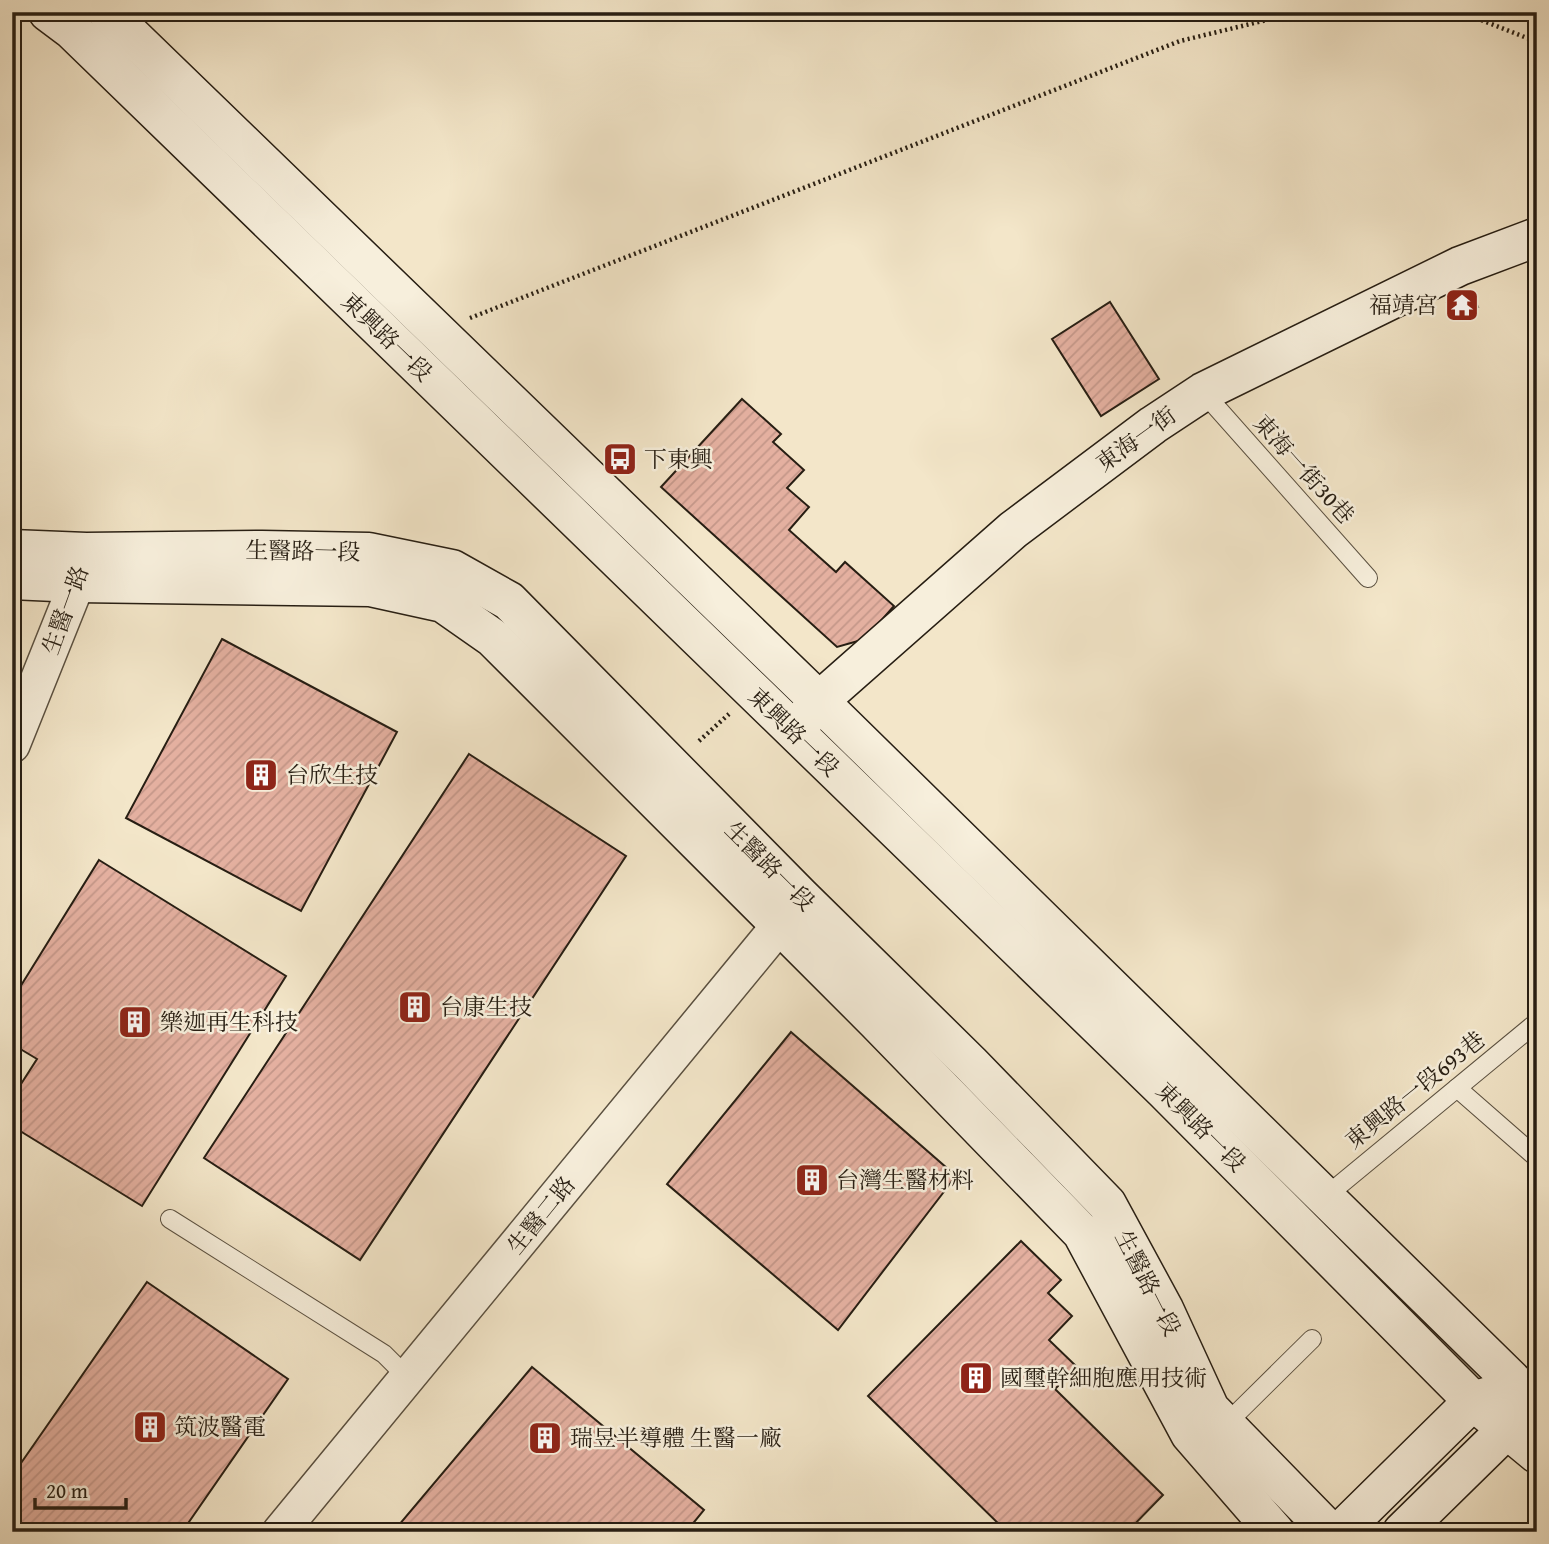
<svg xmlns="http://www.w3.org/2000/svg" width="1549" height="1544" font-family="'Gentium Book Plus','Noto Serif TC',serif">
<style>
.building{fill:url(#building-hatch);stroke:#271e13;stroke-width:2}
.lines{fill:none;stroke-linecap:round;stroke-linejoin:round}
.lane-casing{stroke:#5a5040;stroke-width:20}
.street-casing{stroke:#5a5040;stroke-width:38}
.secondary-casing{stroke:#271e13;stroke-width:41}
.path{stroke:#271e13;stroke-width:4.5;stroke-dasharray:2 3.5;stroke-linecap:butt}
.lane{stroke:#f7efdc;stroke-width:18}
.street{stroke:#f7efdc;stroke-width:35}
.secondary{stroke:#f7efdc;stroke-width:38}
.labels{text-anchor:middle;stroke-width:5;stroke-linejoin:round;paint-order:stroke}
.poi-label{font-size:23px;fill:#271e13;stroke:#f7efdc;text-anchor:start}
.street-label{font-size:23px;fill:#271e13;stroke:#f7efdc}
</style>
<defs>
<pattern id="building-hatch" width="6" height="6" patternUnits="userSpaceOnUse" patternTransform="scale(1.75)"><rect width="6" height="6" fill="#e4b0a0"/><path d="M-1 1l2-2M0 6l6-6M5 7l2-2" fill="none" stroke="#c49789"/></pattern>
</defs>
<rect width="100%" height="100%" fill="#f3e6c9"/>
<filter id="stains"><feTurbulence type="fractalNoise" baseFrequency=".00286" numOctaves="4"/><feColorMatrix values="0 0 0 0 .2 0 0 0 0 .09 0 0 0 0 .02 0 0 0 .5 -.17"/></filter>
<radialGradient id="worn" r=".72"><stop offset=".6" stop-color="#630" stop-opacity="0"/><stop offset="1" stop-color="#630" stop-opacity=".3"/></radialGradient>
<!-- building -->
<g class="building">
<path d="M1471,292L1478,307L1454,318L1447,303Z"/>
<path d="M1110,302L1159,379L1101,416L1052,339Z"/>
<path d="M742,399L781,434L773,442L804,470L787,488L809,507L789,530L836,572L845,562L894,606L865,639L837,647L661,487Z"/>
<path d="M222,639L397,732L301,911L126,818Z"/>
<path d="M469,754L626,856L360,1260L204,1158Z"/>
<path d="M99,860L286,976L142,1206L12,1126V1098L37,1059L12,1044V1000Z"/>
<path d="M791,1032L956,1176L838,1330L667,1184Z"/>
<path d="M1021,1241L1061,1280L1048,1293L1072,1316L1049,1340L1077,1367L1055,1389L1163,1495L1127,1532H1007L868,1396Z"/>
<path d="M147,1282L288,1379L182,1532H12V1476Z"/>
<path d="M532,1367L704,1510L686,1532H393Z"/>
</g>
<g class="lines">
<!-- lane casing -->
<g class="lane-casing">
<g id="lane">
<path d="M1203,392L1368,578"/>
<path d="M1457,1088L1537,1158"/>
<path d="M1325,1197L1537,1022"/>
<path d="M170,1219L384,1354L407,1377"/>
<path d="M1225,1425L1312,1339"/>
</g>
</g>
<!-- street casing -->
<g class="street-casing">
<g id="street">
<path d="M12,745L77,583L85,556"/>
<path d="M280,1532L779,926L797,901"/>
</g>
</g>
<!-- secondary casing -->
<g class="secondary-casing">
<g id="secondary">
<path d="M48,12L72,30L1164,1090L1473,1401L1537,1454"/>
<path d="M107,12L819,701L1537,1405"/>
<path d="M12,549L86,552L262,550L369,552L452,569L509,601L800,896L970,1063L1107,1204L1164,1309L1210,1409L1330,1532"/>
<path d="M12,580L77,583L370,587L443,603L493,638L876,1021L1082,1233L1190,1434L1275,1532"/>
<path d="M802,722L819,701L1013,530L1153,425L1203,392L1460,266L1537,237"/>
<path d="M1340,1532L1473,1401L1496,1394"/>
<path d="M1402,1532L1507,1429L1513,1406"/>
</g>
</g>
<!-- path -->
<g class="path">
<path d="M1461,12L1537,42"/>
<path d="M470,318L1180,41L1300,12"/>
<path d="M699,741L729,714"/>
</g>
<!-- lane -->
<use href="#lane" class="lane"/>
<!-- street -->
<use href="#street" class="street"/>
<!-- secondary -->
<use href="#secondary" class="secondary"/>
</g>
<!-- icons -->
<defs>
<g id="temple-square" transform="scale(1.75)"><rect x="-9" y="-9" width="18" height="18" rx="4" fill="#8f2418" stroke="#f7efdc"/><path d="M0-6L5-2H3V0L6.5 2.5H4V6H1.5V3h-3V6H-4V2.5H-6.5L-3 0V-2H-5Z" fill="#fff"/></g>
<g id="bus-square" transform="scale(1.75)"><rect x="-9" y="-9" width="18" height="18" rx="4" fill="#8f2418" stroke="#f7efdc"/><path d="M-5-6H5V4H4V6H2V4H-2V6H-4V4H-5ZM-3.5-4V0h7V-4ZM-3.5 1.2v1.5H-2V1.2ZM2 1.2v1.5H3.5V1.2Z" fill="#fff"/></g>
<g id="building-square" transform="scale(1.75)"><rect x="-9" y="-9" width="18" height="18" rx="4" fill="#8f2418" stroke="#f7efdc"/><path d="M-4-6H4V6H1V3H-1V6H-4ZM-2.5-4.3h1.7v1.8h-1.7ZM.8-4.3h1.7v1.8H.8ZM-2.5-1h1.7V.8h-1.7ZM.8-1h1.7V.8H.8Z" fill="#fff"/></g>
</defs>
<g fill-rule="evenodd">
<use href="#temple-square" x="1462" y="305"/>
<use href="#bus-square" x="620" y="459"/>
<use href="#building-square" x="261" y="775"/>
<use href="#building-square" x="415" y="1007"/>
<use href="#building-square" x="135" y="1022"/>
<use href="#building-square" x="812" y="1180"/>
<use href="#building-square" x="976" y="1378"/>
<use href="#building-square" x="150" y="1427"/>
<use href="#building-square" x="545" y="1438"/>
</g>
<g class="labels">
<!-- poi labels -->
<g class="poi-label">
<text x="1438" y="313" text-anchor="end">福靖宮</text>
<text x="644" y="467">下東興</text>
<text x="286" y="783">台欣生技</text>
<text x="440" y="1015">台康生技</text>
<text x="160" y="1030">樂迦再生科技</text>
<text x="836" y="1188">台灣生醫材料</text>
<text x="1000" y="1386">國璽幹細胞應用技術</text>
<text x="174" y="1435">筑波醫電</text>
<text x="570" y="1446">瑞昱半導體 生醫一廠</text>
</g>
<!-- street labels -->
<g class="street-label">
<text transform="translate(387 337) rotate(44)" y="8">東興路一段</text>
<text transform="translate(1136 439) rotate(-36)" y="8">東海一街</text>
<text transform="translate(1304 469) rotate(48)" y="8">東海一街30巷</text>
<text transform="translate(303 551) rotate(1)" y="8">生醫路一段</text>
<text transform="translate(65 610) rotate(-70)" y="8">生醫一路</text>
<text transform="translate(794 732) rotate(44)" y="8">東興路一段</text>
<text transform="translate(770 866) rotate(45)" y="8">生醫路一段</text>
<text transform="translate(1415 1090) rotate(-39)" y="8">東興路一段693巷</text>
<text transform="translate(1201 1127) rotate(45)" y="8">東興路一段</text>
<text transform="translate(541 1215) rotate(-51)" y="8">生醫二路</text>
<text transform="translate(1148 1283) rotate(63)" y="8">生醫路一段</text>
</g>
</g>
<!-- margin -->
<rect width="1549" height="1544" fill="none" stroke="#f3e6c9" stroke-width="42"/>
<rect x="14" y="14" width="1521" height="1516" fill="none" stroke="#271e13" stroke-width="3.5"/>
<rect x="21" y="21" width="1507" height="1502" fill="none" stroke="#271e13" stroke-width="2"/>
<!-- scale -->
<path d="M35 1498v10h91v-10" fill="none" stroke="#271e13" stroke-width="3.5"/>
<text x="46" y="1498" font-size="21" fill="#271e13" stroke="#f7efdc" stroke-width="5" paint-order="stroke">20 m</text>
<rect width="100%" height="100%" filter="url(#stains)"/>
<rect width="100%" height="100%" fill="url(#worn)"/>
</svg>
